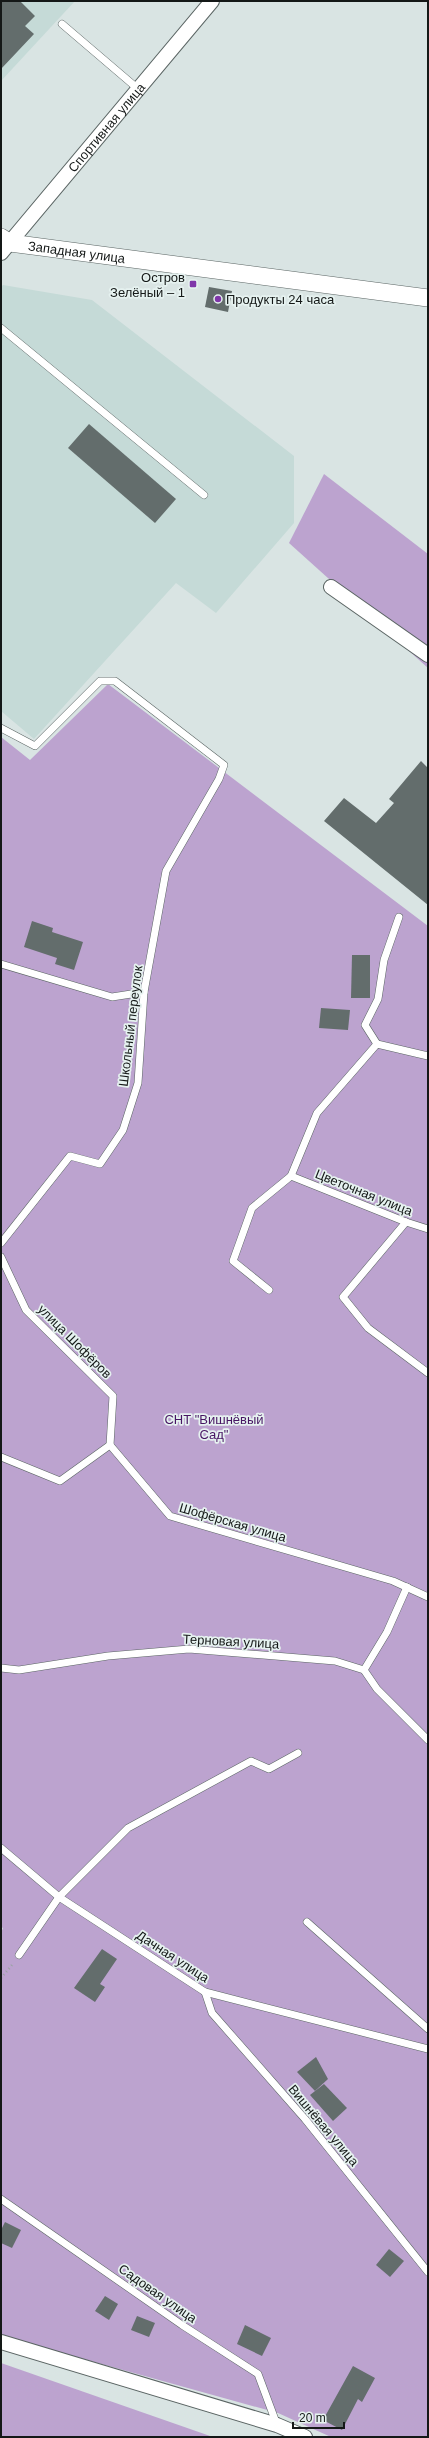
<svg xmlns="http://www.w3.org/2000/svg" width="429" height="2438" font-family="Arial,sans-serif">
<style>
.built{fill:#c5dad7}
.green{fill:#bca3cf}
.building{fill:#636d6c}
.lines{fill:none;stroke-linecap:round;stroke-linejoin:round}
.service-casing{stroke:#5b6564;stroke-width:8}
.minor-casing{stroke:#5b6564;stroke-width:16}
.tertiary-casing{stroke:#5b6564;stroke-width:18}
.path{stroke:#9aa3a2;stroke-width:2.5;stroke-dasharray:1 3;stroke-linecap:butt}
.service{stroke:#fff;stroke-width:7}
.minor{stroke:#fff;stroke-width:14}
.tertiary{stroke:#fff;stroke-width:17}
.poi-dot{fill:#7f36a9;stroke:#e6f2f0;stroke-width:1.5}
.labels{text-anchor:middle;stroke-width:3.5;stroke-linejoin:round;paint-order:stroke}
.street-label{font-size:13px;fill:#141817;stroke:#e6f2f0}
.poi-label{font-size:13px;fill:#141817;stroke:#e6f2f0;text-anchor:end}
.park-label{font-size:13px;fill:#471563;stroke:#e6f2f0}
</style>
<rect width="100%" height="100%" fill="#d9e4e3"/>
<!-- built -->
<g class="built">
<path d="M1,1H75L1,81Z"/>
<path d="M3,285L92,300L294,456V523L216,613L176,583L34,739L1,711V287Z"/>
</g>
<!-- green -->
<g class="green">
<path d="M324,474L428,554V668L289,543Z"/>
<path d="M108,684L428,926V2437H331L278,2413L1,2336V1933L3,1928L1,1927V737L30,760Z"/>
<path d="M1,2363L213,2437H1Z"/>
</g>
<!-- building -->
<g class="building">
<path d="M1,1H20L35,16L25,26L34,34L1,69Z"/>
<path d="M209,287L232,291L228,312L205,307Z"/>
<path d="M89,424L176,499L155,523L68,448Z"/>
<path d="M421,761L428,768V905L324,821L344,798L376,823L394,803L389,799Z"/>
<path d="M32,921L53,928L52,932L83,942L74,970L55,964L57,958L24,947Z"/>
<path d="M352,955H370V998H351Z"/>
<path d="M321,1008L350,1010L348,1030L319,1028Z"/>
<path d="M102,1949L117,1959L100,1984L105,1987L95,2002L74,1988Z"/>
<path d="M316,2057L328,2079L315,2091L297,2072Z"/>
<path d="M324,2084L347,2108L333,2121L310,2095Z"/>
<path d="M5,2222L21,2230L12,2248L1,2243V2230Z"/>
<path d="M389,2249L404,2261L390,2277L376,2265Z"/>
<path d="M105,2296L118,2304L109,2320L95,2311Z"/>
<path d="M137,2316L155,2323L149,2337L131,2330Z"/>
<path d="M245,2325L271,2338L262,2356L237,2344Z"/>
<path d="M353,2366L375,2378L362,2402L358,2399L342,2430L323,2420Z"/>
</g>
<g class="lines">
<!-- service casing -->
<g class="service-casing">
<g id="service">
<path d="M62,24L137,88"/>
<path d="M1,328L204,495"/>
<path d="M1,728L35,746L100,681H115L224,765L219,779L166,871L144,992L138,1083L123,1130L100,1164L70,1156L1,1243"/>
<path d="M1,964L112,997L144,992"/>
<path d="M377,1044L365,1025L378,999L384,960L399,917"/>
<path d="M291,1176L406,1222L428,1229"/>
<path d="M406,1222L343,1297L368,1328L428,1373"/>
<path d="M1,1257L26,1310L113,1396L110,1445"/>
<path d="M269,1290L233,1261L252,1208L291,1176L317,1113L377,1044L428,1056"/>
<path d="M1,1457L60,1481L110,1445L170,1516L393,1581L428,1597"/>
<path d="M1,1668L19,1670L108,1656L189,1649L335,1661L364,1670L377,1689L428,1740"/>
<path d="M364,1670L387,1632L407,1587"/>
<path d="M1,1848L59,1897L205,1992L428,2049"/>
<path d="M307,1922L428,2029"/>
<path d="M19,1955L59,1897L128,1828L251,1761L269,1769L298,1753"/>
<path d="M205,1992L212,2013L305,2119L428,2272"/>
<path d="M1,2199L182,2325L258,2374L277,2425"/>
</g>
</g>
<!-- minor casing -->
<g class="minor-casing">
<g id="minor">
<path id="s1" d="M1,253L212,1"/>
<path d="M331,587L428,655"/>
<path d="M1,2342L277,2425L305,2437"/>
</g>
</g>
<!-- tertiary casing -->
<g class="tertiary-casing">
<g id="tertiary">
<path id="s2" d="M1,237L10,243L428,298"/>
</g>
</g>
<!-- path -->
<path class="path" d="M1,1978L12,1965"/>
<!-- service -->
<use href="#service" class="service"/>
<!-- minor -->
<use href="#minor" class="minor"/>
<!-- tertiary -->
<use href="#tertiary" class="tertiary"/>
</g>
<!-- markers -->
<g class="poi-dot">
<rect x="189" y="280" width="8" height="8" rx="2"/>
<circle cx="218" cy="299" r="4"/>
</g>
<g class="labels">
<!-- street labels -->
<g class="street-label">
<text dy="5" stroke="none"><textPath href="#s1" startOffset="164">Спортивная улица</textPath></text>
<text dy="5" stroke="none"><textPath href="#s2" startOffset="78">Западная улица</textPath></text>
<text transform="translate(130 1026) rotate(-83)" y="5">Школьный переулок</text>
<text transform="translate(364 1192) rotate(22)" y="5">Цветочная улица</text>
<text transform="translate(75 1341) rotate(45)" y="5">улица Шофёров</text>
<text transform="translate(233 1522) rotate(16)" y="5">Шофёрская улица</text>
<text transform="translate(231 1641) rotate(3)" y="5">Терновая улица</text>
<text transform="translate(173 1956) rotate(33)" y="5">Дачная улица</text>
<text transform="translate(324 2125) rotate(50)" y="5">Вишнёвая улица</text>
<text transform="translate(158 2293) rotate(35)" y="5">Садовая улица</text>
</g>
<!-- poi labels -->
<g class="poi-label">
<text x="185" y="282">Остров<tspan x="185" dy="15">Зелёный – 1</tspan></text>
<text x="226" y="304" text-anchor="start">Продукты 24 часа</text>
</g>
<!-- park labels -->
<g class="park-label">
<text x="214" y="1424">СНТ "Вишнёвый<tspan x="214" dy="15">Сад"</tspan></text>
</g>
</g>
<!-- border -->
<rect width="429" height="2438" fill="none" stroke="#141817" stroke-width="4"/>
<!-- scale -->
<path d="M293 2422v6h51v-6" fill="none" stroke="#141817" stroke-width="2"/>
<text x="299" y="2422" font-size="12" fill="#141817" stroke="#e6f2f0" stroke-width="3" paint-order="stroke">20 m</text>
</svg>
